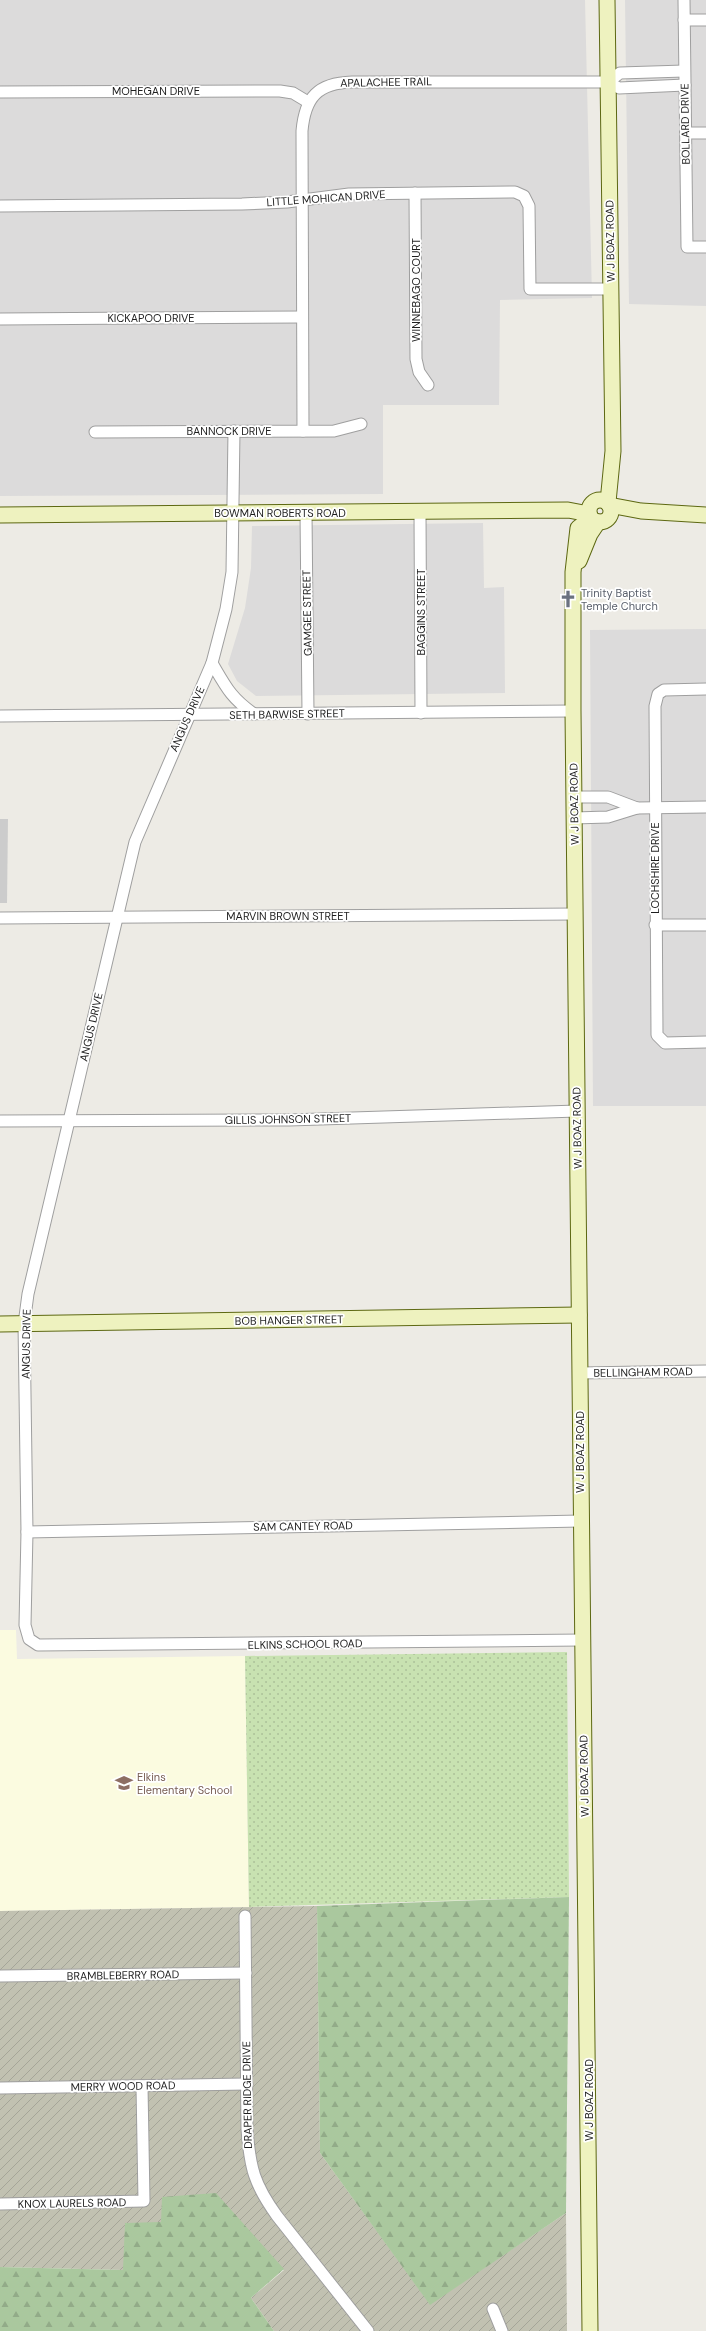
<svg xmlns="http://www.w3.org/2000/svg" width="706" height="2331" font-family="'DM Sans',sans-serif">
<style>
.residential{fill:#dcdbdb}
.education{fill:#fbfbe0}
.religious{fill:#ccc}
.construction{fill:url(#construction-furrows)}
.grass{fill:url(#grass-dots)}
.forest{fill:url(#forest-firs)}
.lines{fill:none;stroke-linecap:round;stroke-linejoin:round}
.street-casing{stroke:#9f9f9f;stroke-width:13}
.secondary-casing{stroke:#5d6812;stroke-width:17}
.street{stroke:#fff;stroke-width:11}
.secondary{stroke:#eef2bf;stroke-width:15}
.labels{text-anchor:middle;stroke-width:3.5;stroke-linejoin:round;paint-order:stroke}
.street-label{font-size:11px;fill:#1e1e1e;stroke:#fff}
.worship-label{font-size:11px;fill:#5b616d;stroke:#fff;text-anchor:start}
.education-label{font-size:11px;fill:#785e54;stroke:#fff;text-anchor:start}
</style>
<defs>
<pattern id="construction-furrows" width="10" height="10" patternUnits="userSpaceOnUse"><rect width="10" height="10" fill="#c1c1b1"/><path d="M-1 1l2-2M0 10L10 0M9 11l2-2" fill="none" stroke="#a5a598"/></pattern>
<pattern id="grass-dots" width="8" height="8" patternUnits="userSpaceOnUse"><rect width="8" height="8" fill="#c8e2b1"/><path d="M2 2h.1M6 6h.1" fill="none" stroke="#abc198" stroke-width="1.8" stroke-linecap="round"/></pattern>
<pattern id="forest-firs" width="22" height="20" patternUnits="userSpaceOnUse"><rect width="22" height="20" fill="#aac89e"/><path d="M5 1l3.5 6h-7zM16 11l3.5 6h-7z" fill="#92ab88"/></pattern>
</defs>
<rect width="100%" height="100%" fill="#edebe5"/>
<!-- residential -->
<g class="residential">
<path d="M0,0H585L592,298L500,300L499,405H383V494L0,496Z"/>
<path d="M625,0H706V306L629,304Z"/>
<path d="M483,523L484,588L504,587L505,693L256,696L237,681L228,664L245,608L251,568L252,526Z"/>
<path d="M706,629V1106H593L590,630Z"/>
</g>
<!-- education -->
<path class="education" d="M0,1630H16L17,1659L245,1656L249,1907L0,1911Z"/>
<!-- religious -->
<path class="religious" d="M0,819H8L7,903H0Z"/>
<!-- construction -->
<path class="construction" d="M317,1906L320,2153L430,2304L566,2213L567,2331H274L251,2298L284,2270L161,2222L123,2270L0,2267V1911Z"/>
<!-- grass -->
<path class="grass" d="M567,1652L569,1897L249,1907L245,1656Z"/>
<!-- forest -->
<g class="forest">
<path d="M569,1897L566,2213L430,2305L320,2153L317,1906Z"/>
<path d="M216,2193L284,2269L251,2298L274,2331H0V2267L123,2270L125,2223L161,2222L162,2197Z"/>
</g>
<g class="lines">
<!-- street casing -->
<g class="street-casing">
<g id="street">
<path d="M684,0L687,247H706"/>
<path d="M684,20H706"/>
<path d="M608,82L620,73L684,71"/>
<path d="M0,92L280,91L293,93L308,102"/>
<path d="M686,133H706"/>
<path d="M415,193L416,359L419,372L428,385"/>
<path d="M0,206L242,204L287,202L349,194L515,192L524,196L529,206L530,289H611"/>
<path d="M0,319L302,317"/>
<path d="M234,431L232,572L226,609L212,663L135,842L28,1294L24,1324L27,1532L25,1625L29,1639L38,1645L582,1640"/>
<path d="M303,431L302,131C305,97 318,83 352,82H608L619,88L685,85"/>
<path d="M95,432L334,431L361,424"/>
<path d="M420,512L421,713"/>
<path d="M306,513L308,714"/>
<path d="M212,663C226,687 231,698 254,714"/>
<path d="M706,689L664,690L658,694L655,706L657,1035L665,1043L706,1042"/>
<path d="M0,716L573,711"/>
<path d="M574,797H608L637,808"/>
<path d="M574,818L608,817L637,808L706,807"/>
<path d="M0,918L575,914"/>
<path d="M655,925H706"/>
<path d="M0,1121L289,1120L577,1111"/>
<path d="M580,1373L706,1371"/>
<path d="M27,1532L580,1521"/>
<path d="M245,1916L247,2129C250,2168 254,2184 277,2216L368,2331"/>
<path d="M0,1976L246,1973"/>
<path d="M0,2088L247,2084"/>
<path d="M0,2204L144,2201L142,2086"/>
<path d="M493,2309L502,2331"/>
</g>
</g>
<!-- secondary casing -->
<g class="secondary-casing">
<g id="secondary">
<path d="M607,0L613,451L608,502"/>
<circle cx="600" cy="511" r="11"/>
<path d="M609,505L641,511L706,515"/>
<path d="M0,515L568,510L589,514"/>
<path d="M579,561L590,534L598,522"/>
<path d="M0,1324L579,1315"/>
<path d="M590,2331L573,711V572L578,528L591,518"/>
</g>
</g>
<!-- street -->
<use href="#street" class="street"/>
<!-- secondary -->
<use href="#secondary" class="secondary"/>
</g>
<!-- icons -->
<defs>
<g id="church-bare" transform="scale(1.38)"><path d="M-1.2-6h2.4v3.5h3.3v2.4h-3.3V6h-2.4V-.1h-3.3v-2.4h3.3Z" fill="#6b7280" stroke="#fff" stroke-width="2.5" paint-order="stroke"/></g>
<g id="school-bare" transform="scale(1.38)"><path d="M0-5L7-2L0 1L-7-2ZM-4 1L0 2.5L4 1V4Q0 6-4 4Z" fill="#8d6e63" stroke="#fff" stroke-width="2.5" paint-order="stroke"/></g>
</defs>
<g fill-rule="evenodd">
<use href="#church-bare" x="568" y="599"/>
<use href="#school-bare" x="124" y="1783"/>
</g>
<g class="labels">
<!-- street labels -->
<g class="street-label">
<text transform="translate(386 82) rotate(-1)" y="4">APALACHEE TRAIL</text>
<text x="156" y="95">MOHEGAN DRIVE</text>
<text transform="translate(685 124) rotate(-91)" y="4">BOLLARD DRIVE</text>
<text transform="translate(326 198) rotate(-4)" y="4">LITTLE MOHICAN DRIVE</text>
<text transform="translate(610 241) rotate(-91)" y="4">W J BOAZ ROAD</text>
<text transform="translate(416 290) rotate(-90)" y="4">WINNEBAGO COURT</text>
<text x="151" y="322">KICKAPOO DRIVE</text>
<text x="229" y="435">BANNOCK DRIVE</text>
<text x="280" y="517">BOWMAN ROBERTS ROAD</text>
<text transform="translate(421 612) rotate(-90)" y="4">BAGGINS STREET</text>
<text transform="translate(307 613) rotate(-91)" y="4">GAMGEE STREET</text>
<text transform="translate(287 714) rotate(-1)" y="4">SETH BARWISE STREET</text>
<text transform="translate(187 719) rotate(-66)" y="4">ANGUS DRIVE</text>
<text transform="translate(574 804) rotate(-91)" y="4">W J BOAZ ROAD</text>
<text transform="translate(655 868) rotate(-90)" y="4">LOCHSHIRE DRIVE</text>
<text x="288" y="920">MARVIN BROWN STREET</text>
<text transform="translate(91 1027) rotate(-77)" y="4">ANGUS DRIVE</text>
<text transform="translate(288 1119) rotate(-1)" y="4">GILLIS JOHNSON STREET</text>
<text transform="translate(577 1128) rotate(-91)" y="4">W J BOAZ ROAD</text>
<text transform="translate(289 1320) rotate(-1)" y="4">BOB HANGER STREET</text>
<text transform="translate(26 1344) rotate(-89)" y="4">ANGUS DRIVE</text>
<text transform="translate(643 1372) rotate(-1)" y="4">BELLINGHAM ROAD</text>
<text transform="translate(580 1452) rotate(-90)" y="4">W J BOAZ ROAD</text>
<text transform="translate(303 1526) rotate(-1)" y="4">SAM CANTEY ROAD</text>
<text transform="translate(305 1644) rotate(-1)" y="4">ELKINS SCHOOL ROAD</text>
<text transform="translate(584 1776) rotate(-91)" y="4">W J BOAZ ROAD</text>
<text transform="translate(123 1975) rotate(-1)" y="4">BRAMBLEBERRY ROAD</text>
<text transform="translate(123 2086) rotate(-1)" y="4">MERRY WOOD ROAD</text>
<text transform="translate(247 2095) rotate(-91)" y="4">DRAPER RIDGE DRIVE</text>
<text transform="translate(589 2100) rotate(-90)" y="4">W J BOAZ ROAD</text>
<text transform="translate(72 2203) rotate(-1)" y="4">KNOX LAURELS ROAD</text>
</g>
<!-- worship labels -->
<g class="worship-label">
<text x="581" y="597">Trinity Baptist<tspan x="581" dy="13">Temple Church</tspan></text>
</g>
<!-- education labels -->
<g class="education-label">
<text x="137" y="1781">Elkins<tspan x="137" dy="13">Elementary School</tspan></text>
</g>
</g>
</svg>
